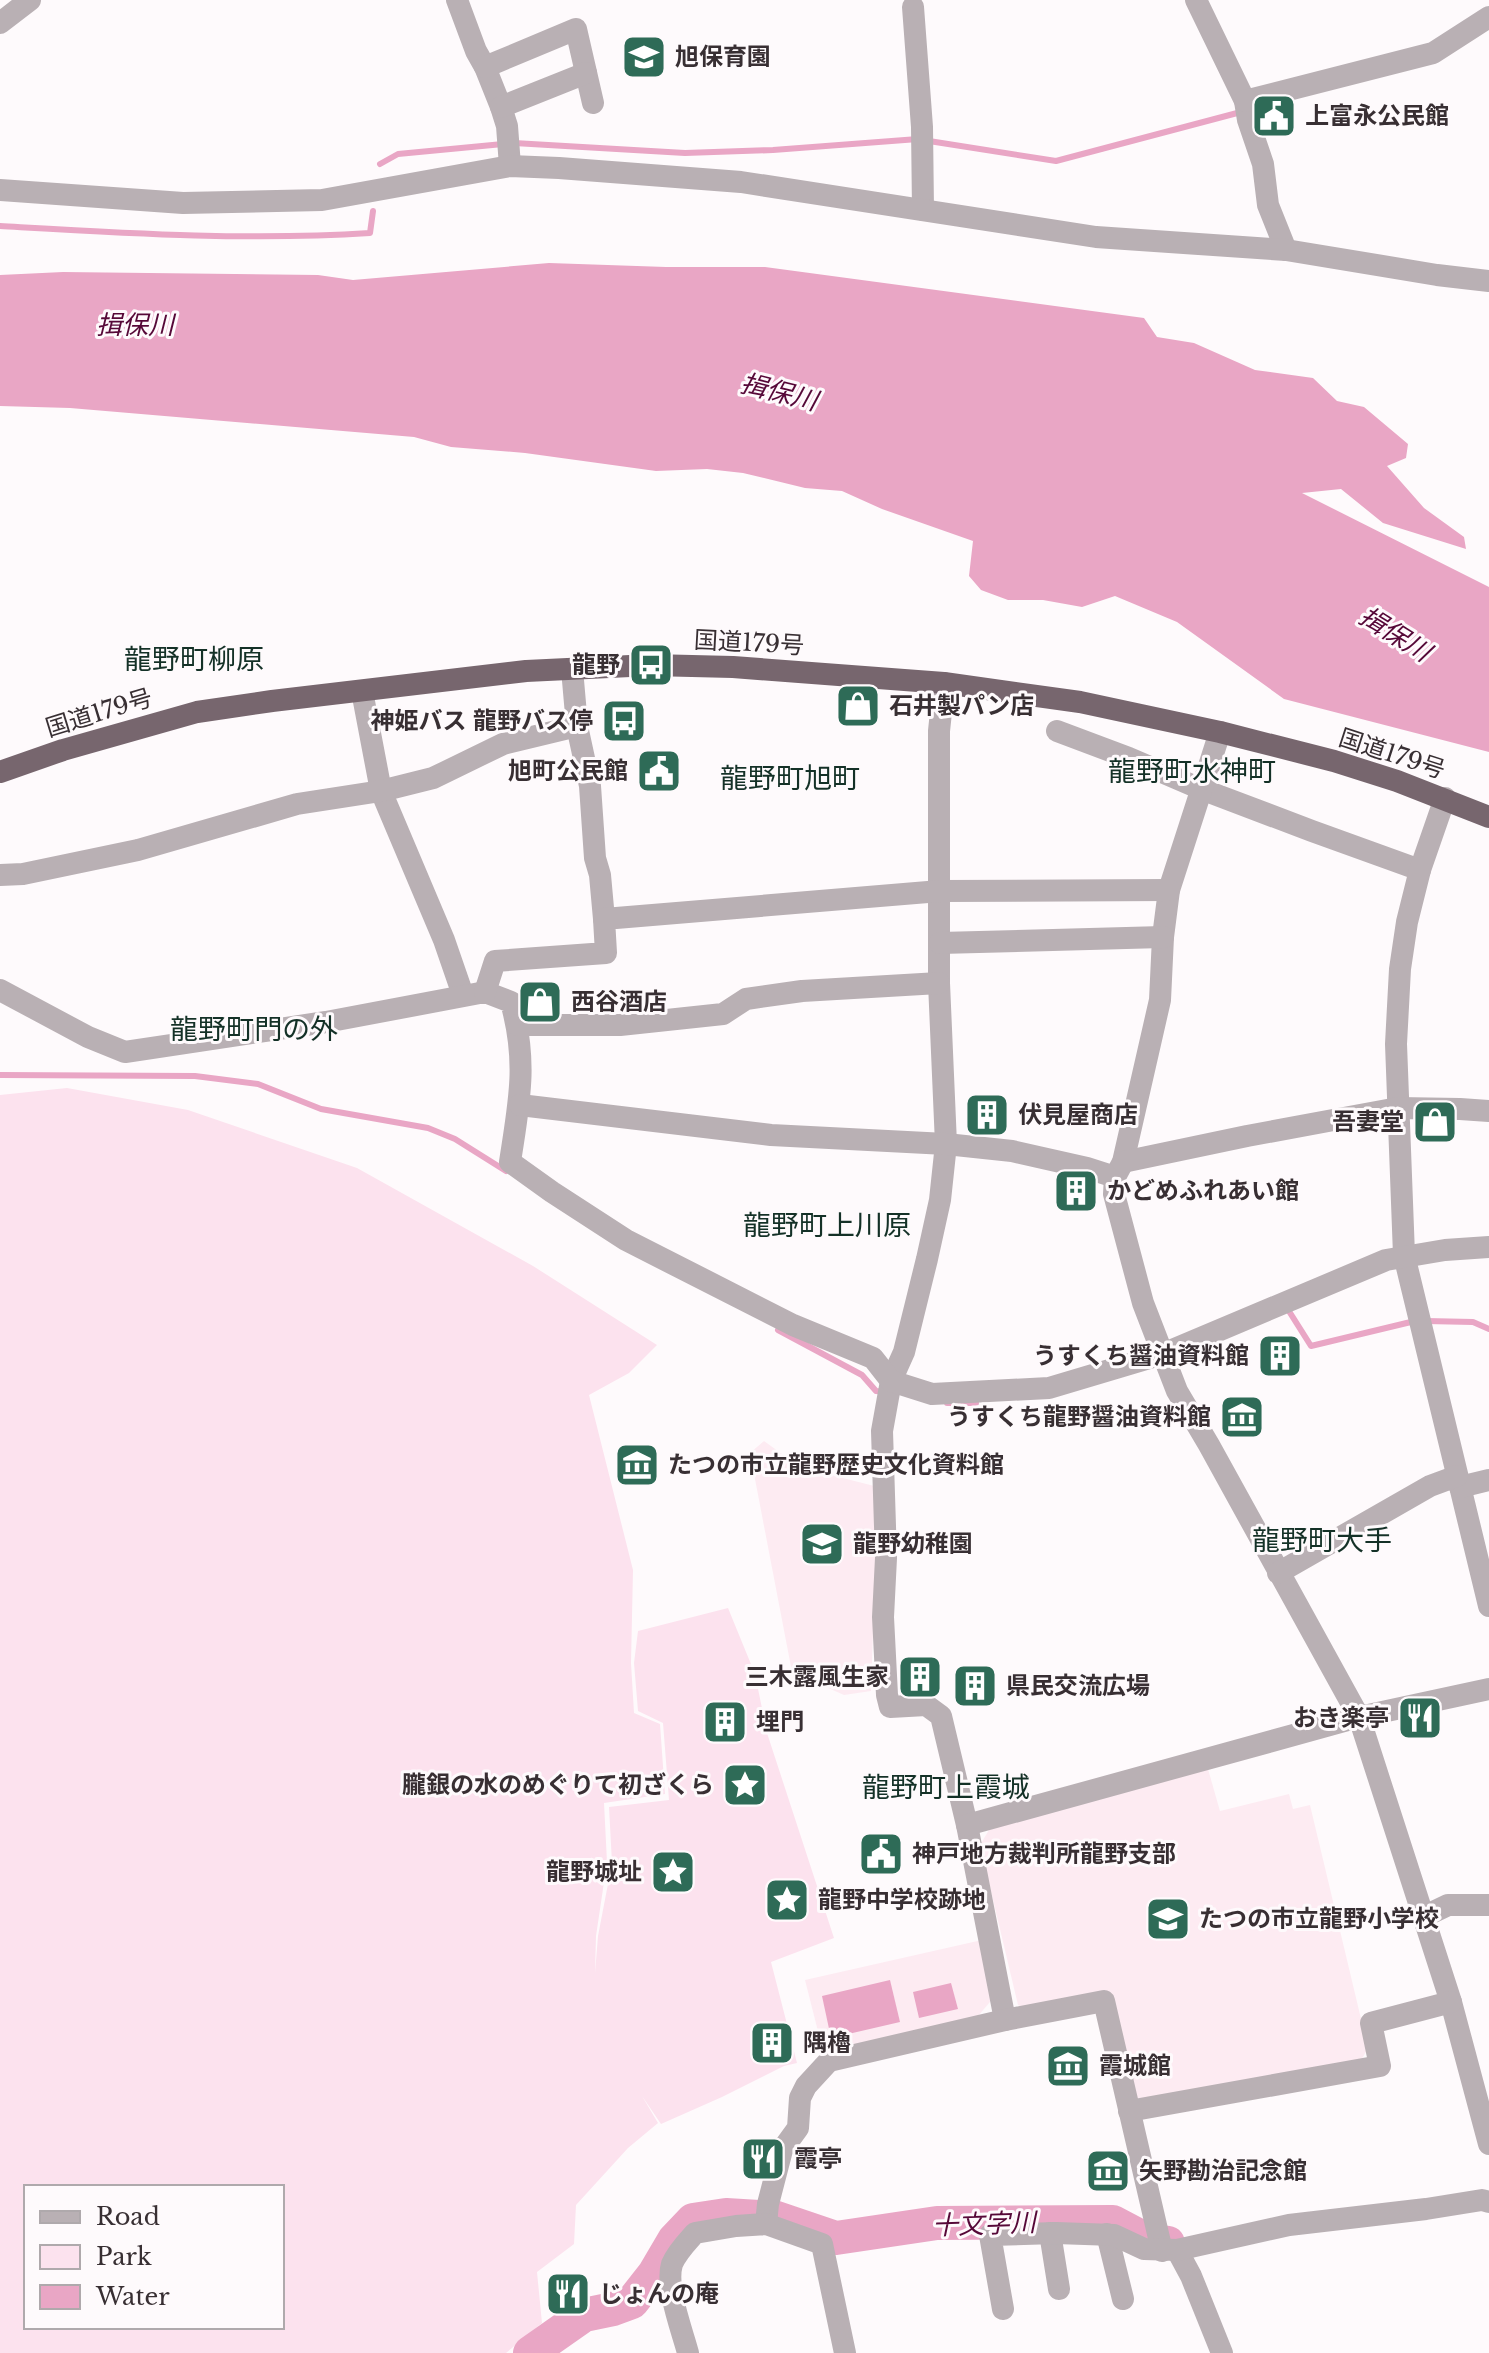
<svg xmlns="http://www.w3.org/2000/svg" width="1489" height="2353" font-family="'Libre Baskerville','Noto Sans JP',serif">
<style>
.built{fill:#fdebf2}
.green{fill:#fce2ee;fill-rule:evenodd}
.water{fill:#e9a6c5}
.lines{fill:none;stroke-linecap:round;stroke-linejoin:round}
.stream{stroke:#e9a6c5;stroke-width:6}
.river{stroke:#e9a6c5;stroke-width:34}
.minor{stroke:#b9b0b4;stroke-width:22}
.trunk{stroke:#77666e;stroke-width:22}
.labels{text-anchor:middle;stroke-width:6;stroke-linejoin:round;paint-order:stroke}
.poi-label{font-size:24px;font-weight:bold;fill:#382f33;stroke:#fefafc;text-anchor:start}
.street-label{font-size:24px;fill:#382f33;stroke:#fefafc}
.water-label{font-size:26px;font-style:italic;fill:#560838;stroke:#fefafc}
.quarter-label{font-size:28px;fill:#143127;stroke:#fefafc}
</style>
<rect width="100%" height="100%" fill="#fefafc"/>
<!-- built -->
<g class="built">
<path d="M764,1441L800,1467L878,1487L871,1691L844,1695L792,1672L750,1453Z"/>
<path d="M1208,1769L1220,1811L1289,1794L1293,1809L1310,1805L1368,2048L1358,2066L1143,2102L1137,2098L1111,1993L1030,2012L1018,2005L980,1845L992,1825Z"/>
<path d="M982,1940L995,1996L978,2016L824,2055L805,1980Z"/>
</g>
<!-- green -->
<path class="green" d="M67,1088L188,1110L357,1168L533,1266L657,1345L629,1373L589,1395L633,1570L631,1663L634,1713L660,1724L665,1794L604,1803L607,1862L596,1936L595,1973L598,1936L612,1863L609,1807L669,1800L663,1723L638,1711L634,1663L638,1631L728,1608L755,1674L767,1733L834,1938L771,1962L797,2063L784,2066L722,2097L661,2124L642,2096L658,2123L628,2148L576,2205L574,2244L537,2272L542,2323L506,2353H0V1095ZM26,2187H282V2327H26Z"/>
<!-- water -->
<g class="water">
<path d="M549,263L666,267H765L1144,318L1157,337L1194,343L1255,370L1313,378L1337,401L1364,407L1408,444L1406,458L1387,466L1424,508L1464,537L1466,549L1383,523L1341,489L1302,493L1489,587V752L1284,699L1177,622L1115,596L1082,607L1043,600H1008L981,590L969,576L973,541L882,509L842,491L805,488L743,473L707,469L656,471L525,453L451,447L414,437L70,408L0,406V275L63,272L318,275L353,280Z"/>
<path d="M890,1980L900,2022L831,2038L822,1996Z"/>
<path d="M951,1983L958,2009L919,2018L913,1992Z"/>
</g>
<g class="lines">
<!-- stream -->
<g class="stream">
<path d="M929,141L1056,161L1241,112"/>
<path d="M514,143L685,153L773,150L918,139"/>
<path d="M380,164L398,154L503,144"/>
<path d="M0,226C123,233 247,241 370,233L373,211"/>
<path d="M0,1075L195,1076L258,1084L321,1109L428,1128L455,1139L506,1171"/>
<path d="M1287,1308L1311,1346L1415,1321"/>
<path d="M1426,1321L1473,1322L1489,1329"/>
<path d="M778,1330L862,1375L876,1391L885,1392"/>
<path d="M947,1403H976"/>
</g>
<!-- river -->
<path class="river" d="M530,2353L584,2315L613,2309L632,2302L654,2274L674,2240L693,2220L726,2215L777,2218L836,2238L937,2223L1113,2222L1149,2241L1168,2243"/>
<!-- minor -->
<g class="minor">
<path d="M457,0L476,51L485,67L501,107L507,126L510,166"/>
<path d="M1196,0L1245,101L1248,120L1263,164L1268,205L1286,250"/>
<path d="M913,7L922,127L923,210"/>
<path d="M0,23L30,0"/>
<path d="M485,67L576,29L593,103"/>
<path d="M1245,101L1433,53L1489,17"/>
<path d="M501,107L586,73"/>
<path d="M0,190L183,203L322,200L510,166L559,168L741,182L1096,237L1286,250L1437,275L1489,281"/>
<path d="M572,669L577,726L590,786L595,858L600,875L604,919"/>
<path d="M944,683L939,731V983L946,1144L940,1200L927,1259L904,1352L891,1381L882,1431L886,1558L883,1617L887,1695L890,1707L926,1705L941,1716L967,1825L1005,2020"/>
<path d="M362,691L381,791L444,940L463,995"/>
<path d="M1057,731L1129,758L1201,789L1312,831L1420,870"/>
<path d="M1220,732L1169,890L1163,937L1160,1000L1123,1162L1115,1177L1114,1194L1143,1303L1177,1391L1209,1445L1359,1717L1451,2002L1489,2144"/>
<path d="M1445,798L1420,870L1407,922L1400,969L1396,1044L1404,1255L1489,1606"/>
<path d="M0,875L23,874L138,850L297,804L381,791L433,778L503,744L577,726"/>
<path d="M940,943L1163,937"/>
<path d="M0,990L88,1037L125,1052L326,1022L485,992L511,1002C528,1063 519,1102 510,1162L552,1192L626,1240L793,1325L873,1358L891,1381L932,1394L1049,1388L1163,1354L1386,1260L1445,1250L1489,1247"/>
<path d="M485,992L495,961L606,953L604,919L940,891L1169,890"/>
<path d="M518,1025H620L723,1014L746,999L802,991L939,983"/>
<path d="M520,1105L771,1135L946,1144L1012,1151L1087,1168L1115,1177"/>
<path d="M1123,1162L1247,1136L1398,1108L1460,1109L1489,1111"/>
<path d="M1460,1487L1489,1480"/>
<path d="M1278,1573L1430,1486L1457,1476"/>
<path d="M967,1825L1359,1717L1489,1689"/>
<path d="M1423,1917L1448,1905H1489"/>
<path d="M1129,2111L1380,2066L1371,2023L1451,2002"/>
<path d="M766,2224L768,2204L782,2150L798,2128L800,2098L806,2086L829,2061L1005,2020L1104,2001L1162,2251"/>
<path d="M1050,2233L1059,2289"/>
<path d="M1107,2234L1123,2299"/>
<path d="M1177,2250L1191,2276L1222,2353"/>
<path d="M1003,2309L990,2235L1056,2233L1114,2235L1144,2249L1177,2250L1289,2225L1426,2209L1482,2200L1489,2202"/>
<path d="M688,2353C682,2330 665,2287 672,2264C677,2252 687,2242 695,2233L736,2226L766,2224L822,2244L845,2353"/>
</g>
<!-- trunk -->
<path class="trunk" d="M0,772L63,750L197,712L272,701L526,671L651,665L733,667L944,683L1080,702L1220,732L1334,761L1397,781L1489,817"/>
</g>
<!-- icons -->
<defs>
<g id="school-square" transform="scale(2.3)"><rect x="-9" y="-9" width="18" height="18" rx="4" fill="#2e6b57" stroke="#fefafc"/><path d="M0-5L7-2L0 1L-7-2ZM-4 1L0 2.5L4 1V4Q0 6-4 4Z" fill="#fff"/></g>
<g id="civic-square" transform="scale(2.3)"><rect x="-9" y="-9" width="18" height="18" rx="4" fill="#2e6b57" stroke="#fefafc"/><path d="M-.6-6.5H3V-4.5H.6V-3L4-1V1h2V6H-6V1h2V-1L-.6-3ZM-1.2 2.5V6h2.4V2.5Z" fill="#fff"/></g>
<g id="bus-square" transform="scale(2.3)"><rect x="-9" y="-9" width="18" height="18" rx="4" fill="#2e6b57" stroke="#fefafc"/><path d="M-5-6H5V4H4V6H2V4H-2V6H-4V4H-5ZM-3.5-4V0h7V-4ZM-3.5 1.2v1.5H-2V1.2ZM2 1.2v1.5H3.5V1.2Z" fill="#fff"/></g>
<g id="shop-square" transform="scale(2.3)"><rect x="-9" y="-9" width="18" height="18" rx="4" fill="#2e6b57" stroke="#fefafc"/><path d="M-5-2.5h2.3a2.7 3.5 0 0 1 5.4 0H5L5.5 6h-11ZM-1.5-2.5h3a1.5 2.3 0 0 0-3 0Z" fill="#fff"/></g>
<g id="building-square" transform="scale(2.3)"><rect x="-9" y="-9" width="18" height="18" rx="4" fill="#2e6b57" stroke="#fefafc"/><path d="M-4-6H4V6H1V3H-1V6H-4ZM-2.5-4.3h1.7v1.8h-1.7ZM.8-4.3h1.7v1.8H.8ZM-2.5-1h1.7V.8h-1.7ZM.8-1h1.7V.8H.8Z" fill="#fff"/></g>
<g id="museum-square" transform="scale(2.3)"><rect x="-9" y="-9" width="18" height="18" rx="4" fill="#2e6b57" stroke="#fefafc"/><path d="M0-6L6-3V-2H-6V-3ZM-5-1h2V3h-2ZM-1-1h2V3h-2ZM3-1h2V3H3ZM-6 4H6V6H-6Z" fill="#fff"/></g>
<g id="restaurant-square" transform="scale(2.3)"><rect x="-9" y="-9" width="18" height="18" rx="4" fill="#2e6b57" stroke="#fefafc"/><path d="M-5-6h1v4h1v-4h1v4h1v-4h1v5L-1.5 .5V6h-2V.5L-5-1ZM5-6V6H3V1.5H1.5Q1.5-4 5-6Z" fill="#fff"/></g>
<g id="sight-square" transform="scale(2.3)"><rect x="-9" y="-9" width="18" height="18" rx="4" fill="#2e6b57" stroke="#fefafc"/><path d="M0-6L1.8-2.2L6-1.7L2.9 1.2L3.7 5.4L0 3.3L-3.7 5.4L-2.9 1.2L-6-1.7L-1.8-2.2Z" fill="#fff"/></g>
</defs>
<g fill-rule="evenodd">
<use href="#school-square" x="644" y="57"/>
<use href="#civic-square" x="1274" y="116"/>
<use href="#bus-square" x="651" y="665"/>
<use href="#shop-square" x="858" y="706"/>
<use href="#bus-square" x="624" y="721"/>
<use href="#civic-square" x="659" y="771"/>
<use href="#shop-square" x="540" y="1002"/>
<use href="#building-square" x="987" y="1115"/>
<use href="#shop-square" x="1435" y="1122"/>
<use href="#building-square" x="1076" y="1191"/>
<use href="#building-square" x="1280" y="1356"/>
<use href="#museum-square" x="1242" y="1417"/>
<use href="#museum-square" x="637" y="1465"/>
<use href="#school-square" x="822" y="1544"/>
<use href="#building-square" x="920" y="1677"/>
<use href="#building-square" x="975" y="1686"/>
<use href="#restaurant-square" x="1420" y="1718"/>
<use href="#building-square" x="725" y="1722"/>
<use href="#sight-square" x="745" y="1785"/>
<use href="#civic-square" x="881" y="1854"/>
<use href="#sight-square" x="673" y="1872"/>
<use href="#sight-square" x="787" y="1900"/>
<use href="#school-square" x="1168" y="1919"/>
<use href="#building-square" x="772" y="2043"/>
<use href="#museum-square" x="1068" y="2066"/>
<use href="#restaurant-square" x="763" y="2159"/>
<use href="#museum-square" x="1108" y="2171"/>
<use href="#restaurant-square" x="568" y="2294"/>
</g>
<g class="labels">
<!-- poi labels -->
<g class="poi-label">
<text x="675" y="65">旭保育園</text>
<text x="1305" y="124">上富永公民館</text>
<text x="620" y="673" text-anchor="end">龍野</text>
<text x="889" y="714">石井製パン店</text>
<text x="593" y="729" text-anchor="end">神姫バス 龍野バス停</text>
<text x="628" y="779" text-anchor="end">旭町公民館</text>
<text x="571" y="1010">西谷酒店</text>
<text x="1018" y="1123">伏見屋商店</text>
<text x="1404" y="1130" text-anchor="end">吾妻堂</text>
<text x="1107" y="1199">かどめふれあい館</text>
<text x="1249" y="1364" text-anchor="end">うすくち醤油資料館</text>
<text x="1211" y="1425" text-anchor="end">うすくち龍野醤油資料館</text>
<text x="668" y="1473">たつの市立龍野歴史文化資料館</text>
<text x="853" y="1552">龍野幼稚園</text>
<text x="889" y="1685" text-anchor="end">三木露風生家</text>
<text x="1006" y="1694">県民交流広場</text>
<text x="1389" y="1726" text-anchor="end">おき楽亭</text>
<text x="756" y="1730">埋門</text>
<text x="714" y="1793" text-anchor="end">朧銀の水のめぐりて初ざくら</text>
<text x="912" y="1862">神戸地方裁判所龍野支部</text>
<text x="642" y="1880" text-anchor="end">龍野城址</text>
<text x="818" y="1908">龍野中学校跡地</text>
<text x="1199" y="1927">たつの市立龍野小学校</text>
<text x="803" y="2051">隅櫓</text>
<text x="1099" y="2074">霞城館</text>
<text x="794" y="2167">霞亭</text>
<text x="1139" y="2179">矢野勘治記念館</text>
<text x="599" y="2302">じょんの庵</text>
</g>
<!-- street labels -->
<g class="street-label">
<text transform="translate(749 643) rotate(3)" y="8">国道179号</text>
<text transform="translate(99 713) rotate(-17)" y="8">国道179号</text>
<text transform="translate(1392 754) rotate(18)" y="8">国道179号</text>
</g>
<!-- water labels -->
<g class="water-label">
<text x="135" y="334">揖保川</text>
<text transform="translate(779 392) rotate(14)" y="9">揖保川</text>
<text transform="translate(1395 634) rotate(32)" y="9">揖保川</text>
<text transform="translate(984 2224) rotate(-2)" y="9">十文字川</text>
</g>
<!-- quarter labels -->
<g class="quarter-label">
<text x="194" y="669">龍野町柳原</text>
<text x="1192" y="781">龍野町水神町</text>
<text x="790" y="788">龍野町旭町</text>
<text x="254" y="1039">龍野町門の外</text>
<text x="827" y="1235">龍野町上川原</text>
<text x="1322" y="1550">龍野町大手</text>
<text x="946" y="1797">龍野町上霞城</text>
</g>
</g>
<!-- legend -->
<rect x="24" y="2185" width="260" height="144" fill="#fefafc" stroke="#afa9ac" stroke-width="2"/>
<rect x="40" y="2211" width="40" height="12" fill="#b9b0b4" stroke="#afa9ac" stroke-width="2"/>
<text x="96" y="2225" font-size="24" fill="#382f33">Road</text>
<rect x="40" y="2245" width="40" height="24" fill="#fce2ee" stroke="#afa9ac" stroke-width="2"/>
<text x="96" y="2265" font-size="24" fill="#382f33">Park</text>
<rect x="40" y="2285" width="40" height="24" fill="#e9a6c5" stroke="#afa9ac" stroke-width="2"/>
<text x="96" y="2305" font-size="24" fill="#382f33">Water</text>
</svg>
